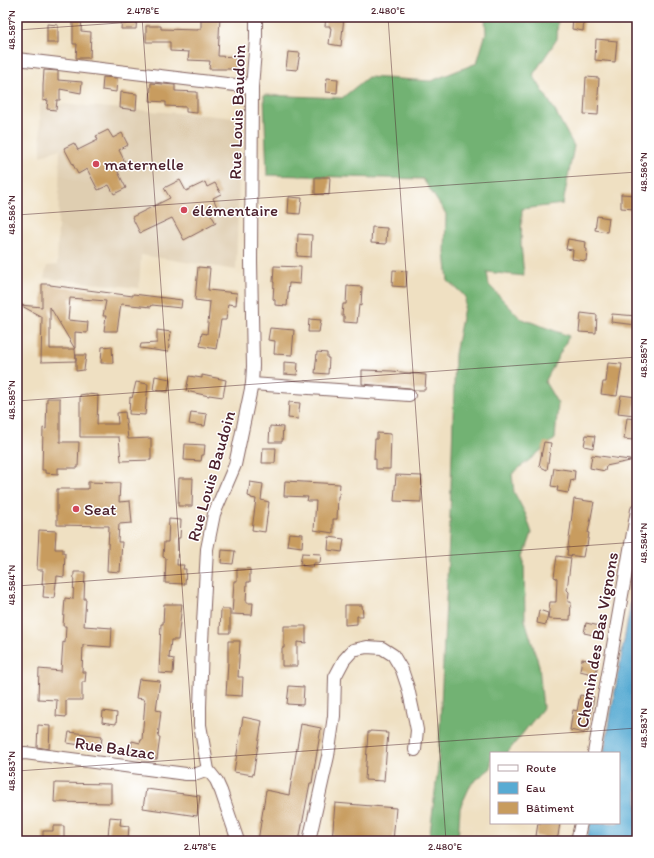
<svg xmlns="http://www.w3.org/2000/svg" width="654" height="858" font-family="Itim,sans-serif">
<style>
.built{fill:#dfceb1}
.forest{fill:#72b273;stroke:#5e684f}
.water{fill:#58abd3;stroke:#51657f}
.building{fill:#c89c5e}
.lines{fill:none;stroke-linecap:round;stroke-linejoin:round}
.street-casing{stroke:#846360;stroke-width:14}
.street{stroke:#fff;stroke-width:12}
.ticks{fill:none;stroke:#4a1f2b;stroke-width:1;stroke-opacity:0.45}
.poi-dot{fill:#d1495b;stroke:#fff;stroke-width:1.5}
.labels{text-anchor:middle;stroke-width:3;stroke-linejoin:round;paint-order:stroke}
.street-label{font-size:17px;fill:#4a1f2b;stroke:#fff}
.poi-label{font-size:17px;fill:#4a1f2b;stroke:#fff;text-anchor:start}
.neatline{fill:none;stroke:#4a1f2b;stroke-width:1.5}
.ticks-label{font-size:10px;text-anchor:middle;fill:#4a1f2b}
</style>
<rect width="100%" height="100%" fill="#fff"/>
<filter id="ink" filterUnits="userSpaceOnUse"><feTurbulence type="fractalNoise" baseFrequency=".025" numOctaves="2"/><feDisplacementMap in="SourceGraphic" scale="8" xChannelSelector="R" yChannelSelector="G"/><feConvolveMatrix kernelMatrix="1 2 1 2 8 2 1 2 1" color-interpolation-filters="sRGB"/></filter>
<filter id="wash" filterUnits="userSpaceOnUse"><feTurbulence type="fractalNoise" baseFrequency=".012" numOctaves="4" result="noise"/><feDisplacementMap in="SourceGraphic" scale="16" xChannelSelector="R" yChannelSelector="G"/><feGaussianBlur stdDeviation="0.9" result="paint"/><feColorMatrix in="noise" values="0 0 0 0 0 0 0 0 0 0 0 0 0 0 0 0 0 1.4 0 .05"/><feComposite in="paint" operator="in"/></filter>
<g filter="url(#wash)">
<rect width="100%" height="100%" fill="#efe0c2"/>
<!-- built -->
<path class="built" d="M48,103L241,118L236,270L141,255L139,288L44,278L47,266L57,265L60,149L41,156L40,104Z"/>
<!-- forest -->
<path class="forest" d="M485,17H558L557,39L533,75L554,109L574,146L563,204L522,209L521,244L524,276L487,272L489,285L520,318L569,336L545,382L558,404L555,439L512,474L514,492L526,515L532,533L524,556L525,620L539,665L543,708L507,753H491V768L471,784L460,808L458,841H429L438,767L450,517L455,354L466,297L448,281L445,253L446,214L423,179L267,175L264,95L342,98L368,77L431,81L477,63L486,33Z"/>
<!-- water -->
<path class="water" d="M637,568V841H587L590,823H619V753H604Z"/>
<g id="blocks">
<!-- building -->
<g class="building">
<path d="M73,17H82L81,31L91,32L90,58H76L77,44H73Z"/>
<path d="M122,17H137L136,29H121Z"/>
<path d="M201,17H220L218,56L236,57V69H209L210,61L188,60L189,52L170,51V42H146V26H161V29L198,30V29H201Z"/>
<path d="M326,17H344L341,46L329,44L331,28H330V26H325Z"/>
<path d="M573,17H584L583,31L572,29Z"/>
<path d="M47,24L58,25V43H47Z"/>
<path d="M596,39L617,41L615,62L595,60Z"/>
<path d="M288,52L300,53L297,70L286,69Z"/>
<path d="M44,70L58,71V80L82,82L81,93L60,89V100H57L56,110L47,109L48,100L43,101V86Z"/>
<path d="M103,77L117,78L116,92L102,90Z"/>
<path d="M586,77L599,78L598,96H599L598,115L584,114Z"/>
<path d="M327,78L338,79L337,93L326,92Z"/>
<path d="M151,83L175,85V91L197,92V113L186,112V107L166,106V102L150,101Z"/>
<path d="M121,92L137,94L136,110L120,108Z"/>
<path d="M108,130L113,138L122,133L128,145L119,150L125,162L115,166L126,188L114,194L109,185L98,190L87,169L78,174L64,148L74,143L78,150L98,140L96,136Z"/>
<path d="M315,177H330L329,195L315,194Z"/>
<path d="M180,180L186,191L205,182L207,187L215,183L221,194L213,198L218,209L210,213L216,223L184,240L172,218L140,233L132,217L170,198L164,188Z"/>
<path d="M621,194L636,195L635,209L621,208Z"/>
<path d="M289,197L302,198L300,214L288,213Z"/>
<path d="M597,216L609,218L607,232L595,230Z"/>
<path d="M372,227L387,228L386,244L371,243Z"/>
<path d="M298,234L312,235L311,257L297,256Z"/>
<path d="M568,239L586,242L585,249H587L586,261L572,259L573,250L566,249Z"/>
<path d="M274,266L301,267L300,284L289,283L287,306L275,305V300L273,299L274,282H273Z"/>
<path d="M198,267L210,268L208,290L237,293L236,305L228,304L226,320H221L216,349L200,346L202,333L207,334L210,302L195,300Z"/>
<path d="M393,270L407,271L406,287L392,286Z"/>
<path d="M42,284H50V285L133,296V294L182,300L181,308L152,305L151,307L121,304L117,331H104L106,316H103L106,301L70,298L68,320L88,322L87,333L75,332V349L50,307V349H75L76,361L41,362L42,317L20,305L42,307Z"/>
<path d="M347,286L362,287L361,306L359,305L357,323L344,322V316H342L343,304H346Z"/>
<path d="M581,313L597,315L596,333L579,332Z"/>
<path d="M612,314L637,316V325L611,322Z"/>
<path d="M309,319L321,320L319,332H308Z"/>
<path d="M270,328L294,330L292,355L274,354L275,341L268,340Z"/>
<path d="M157,330L171,332L168,352L140,348L141,344L157,343Z"/>
<path d="M112,346L113,363H101L102,347Z"/>
<path d="M317,352L327,353V358H329L328,374L315,373Z"/>
<path d="M76,355H86L84,370L76,371Z"/>
<path d="M284,362L298,363L297,375L284,374Z"/>
<path d="M608,363L622,364L617,396L601,394L603,382H606Z"/>
<path d="M362,370L392,371L426,375L425,390H414L410,388L362,384Z"/>
<path d="M202,375L226,380L223,397L209,395V396L186,391L189,376L202,378Z"/>
<path d="M155,376L170,379L168,392L153,390Z"/>
<path d="M136,382L148,384L145,415L129,414L130,397L132,398Z"/>
<path d="M86,394L98,395L97,424H118L117,413L125,412L128,439L151,438V460L121,461L119,437H80V395Z"/>
<path d="M621,395L636,397L634,415L618,413Z"/>
<path d="M47,398H60V442H79L78,468H58V474L45,473V470H42L43,428L46,429Z"/>
<path d="M289,402L300,403L298,419L288,418Z"/>
<path d="M191,412L207,414L205,426L189,424Z"/>
<path d="M627,418L637,419V432H634L633,440L624,439Z"/>
<path d="M270,426L283,427L282,442H269Z"/>
<path d="M377,433L391,434L390,469H376V459H374L375,439H377Z"/>
<path d="M586,435L595,436L593,448L584,446Z"/>
<path d="M544,442L551,443L547,470L539,466Z"/>
<path d="M185,444L205,445L204,455H202L201,461L184,460Z"/>
<path d="M263,448H276L275,463H262Z"/>
<path d="M592,455L630,460V461L606,466L605,471L590,468Z"/>
<path d="M554,468L575,471L574,481L571,480L568,493L557,491L558,487L551,486Z"/>
<path d="M396,475L422,476L421,502L394,501Z"/>
<path d="M179,478H193L192,506H178Z"/>
<path d="M285,481L340,484L339,496H338L337,519H333V533L314,530L316,501H307L308,497L284,496Z"/>
<path d="M88,482L120,483L119,502L130,501L132,523L119,524L118,542H122L120,572L107,571L109,526L57,525V489H88Z"/>
<path d="M250,482L263,484L261,500L269,502L265,532L252,530L256,499L251,498V497L248,496Z"/>
<path d="M574,499L594,502L588,533H589L587,546H585L583,557L567,555Z"/>
<path d="M169,519L181,520L180,538H178L177,565H184L183,569H186L185,584L165,583L166,558L163,557L164,542H168Z"/>
<path d="M39,530L56,531L55,549H63V553H65L64,577L57,576L54,598L43,597L44,585H42L43,570H37Z"/>
<path d="M289,533L303,534L302,547L287,545Z"/>
<path d="M329,537L344,539L342,552L328,550Z"/>
<path d="M222,550L235,551L233,564L221,563Z"/>
<path d="M302,553L321,554L320,563H314L313,567L302,566L303,564H300Z"/>
<path d="M557,556L571,558L567,590L569,592L568,602H571L570,620L548,619L550,602H556L557,578L554,577Z"/>
<path d="M237,569H250V582H247L246,603H253L252,615L232,614L234,581H237Z"/>
<path d="M74,572H85L84,599H86L84,626L112,628L111,647L83,645L82,672H86L85,682H82V700H66V717L56,716L57,700L38,699L39,669L61,671L63,642L65,643L66,626H63L65,598L73,599Z"/>
<path d="M164,604H182L178,640H171L169,658L174,659L173,674L159,673L161,624H163Z"/>
<path d="M345,605H362L363,616H357V624L345,625Z"/>
<path d="M221,609H230V633H220Z"/>
<path d="M539,610L548,613L546,625L537,623Z"/>
<path d="M586,623L600,626L598,636L584,633Z"/>
<path d="M284,626H306V643L297,642V666H282V648H284Z"/>
<path d="M228,641H240L238,677H243L242,696L226,695L228,662Z"/>
<path d="M582,659L598,662L596,675L580,671Z"/>
<path d="M139,679L160,681L156,710L161,711L158,737H160L157,759L138,757V755L130,754L132,741L140,743L141,740H142L145,701L144,700V699L136,698Z"/>
<path d="M289,686L304,687L303,705L287,704Z"/>
<path d="M580,695L594,697L588,732L585,731L584,733L570,730L573,710L577,711Z"/>
<path d="M103,711L117,713L116,724L102,722Z"/>
<path d="M243,717L262,721L253,775L234,772Z"/>
<path d="M301,724L321,728L313,776L312,783H310L299,841H258L266,790L289,795Z"/>
<path d="M38,725L50,726L49,749L37,747Z"/>
<path d="M370,731L386,732L385,733H388L384,781L365,780L368,732H370Z"/>
<path d="M69,732L102,736L101,748L67,743Z"/>
<path d="M55,783L111,784V803L54,802Z"/>
<path d="M146,789L200,796L197,816L143,808Z"/>
<path d="M335,803L396,808L393,841H332Z"/>
<path d="M110,817L121,818L120,825L129,826L128,839L108,836Z"/>
<path d="M538,823H560L558,836L554,840L536,836Z"/>
<path d="M53,826H64V841H43V831H53Z"/>
</g>
</g>
</g>
<g filter="url(#ink)">
<use href="#blocks" fill-opacity="0" stroke="#846360" stroke-width="1"/>
<g class="lines">
<!-- street casing -->
<g class="street-casing">
<g id="street">
<path d="M17,59L252,87"/>
<path d="M252,384L409,395"/>
<path d="M594,753L637,510"/>
<path d="M17,754L25,753L186,774H197L208,770"/>
<path d="M238,841L221,791L216,780L208,770L200,725V707L202,642L207,549L214,514L235,465L252,384L253,366L251,262L252,87L256,39V17"/>
<path d="M309,841L328,756L334,716L335,677L344,660L353,650L367,647L382,648L393,655L402,670L408,688L415,720L417,730L415,750"/>
<path d="M577,841L581,823"/>
</g>
</g>
<!-- street -->
<use href="#street" class="street"/>
</g>
</g>
<!-- ticks -->
<path class="ticks" d="M142,17L200,841M388,17L446,841M634,17L637,62M17,30L207,17M17,215L637,172M17,401L637,357M17,586L637,542M17,771L637,728"/>
<!-- markers -->
<g class="poi-dot">
<circle cx="96" cy="164" r="4"/>
<circle cx="184" cy="210" r="4"/>
<circle cx="76" cy="509" r="4"/>
</g>
<g class="labels">
<!-- street labels -->
<g class="street-label">
<text transform="translate(237 112) rotate(-88)" y="6">Rue Louis Baudoin</text>
<text transform="translate(211 476) rotate(-74)" y="6">Rue Louis Baudoin</text>
<text transform="translate(597 640) rotate(-80)" y="6">Chemin des Bas Vignons</text>
<text transform="translate(115 748) rotate(8)" y="6">Rue Balzac</text>
</g>
<!-- poi labels -->
<g class="poi-label">
<text x="104" y="170">maternelle</text>
<text x="192" y="216">élémentaire</text>
<text x="84" y="515">Seat</text>
</g>
</g>
<!-- margin -->
<rect width="654" height="858" fill="none" stroke="#fff" stroke-width="44"/>
<!-- legend -->
<rect x="490" y="752" width="130" height="72" fill="#ffffff" stroke="#b7a5aa"/>
<rect x="498" y="765" width="20" height="6" fill="#ffffff" stroke="#b7a5aa"/>
<text x="526" y="772" font-size="12" fill="#4a1f2b">Route</text>
<rect x="498" y="782" width="20" height="12" fill="#58abd3" stroke="#b7a5aa"/>
<text x="526" y="792" font-size="12" fill="#4a1f2b">Eau</text>
<rect x="498" y="802" width="20" height="12" fill="#c89c5e" stroke="#b7a5aa"/>
<text x="526" y="812" font-size="12" fill="#4a1f2b">Bâtiment</text>
<rect x="22" y="22" width="610" height="814" class="neatline"/>
<g class="ticks-label">
<text x="143" y="14">2.478°E</text>
<text x="388" y="14">2.480°E</text>
<text transform="translate(11 30) rotate(-90)" y="4">48.587°N</text>
<text transform="translate(643 172) rotate(-90)" y="4">48.586°N</text>
<text transform="translate(11 215) rotate(-90)" y="4">48.586°N</text>
<text transform="translate(643 358) rotate(-90)" y="4">48.585°N</text>
<text transform="translate(11 400) rotate(-90)" y="4">48.585°N</text>
<text transform="translate(643 543) rotate(-90)" y="4">48.584°N</text>
<text transform="translate(11 585) rotate(-90)" y="4">48.584°N</text>
<text transform="translate(643 728) rotate(-90)" y="4">48.583°N</text>
<text transform="translate(11 771) rotate(-90)" y="4">48.583°N</text>
<text x="200" y="850">2.478°E</text>
<text x="445" y="850">2.480°E</text>
</g>
</svg>
